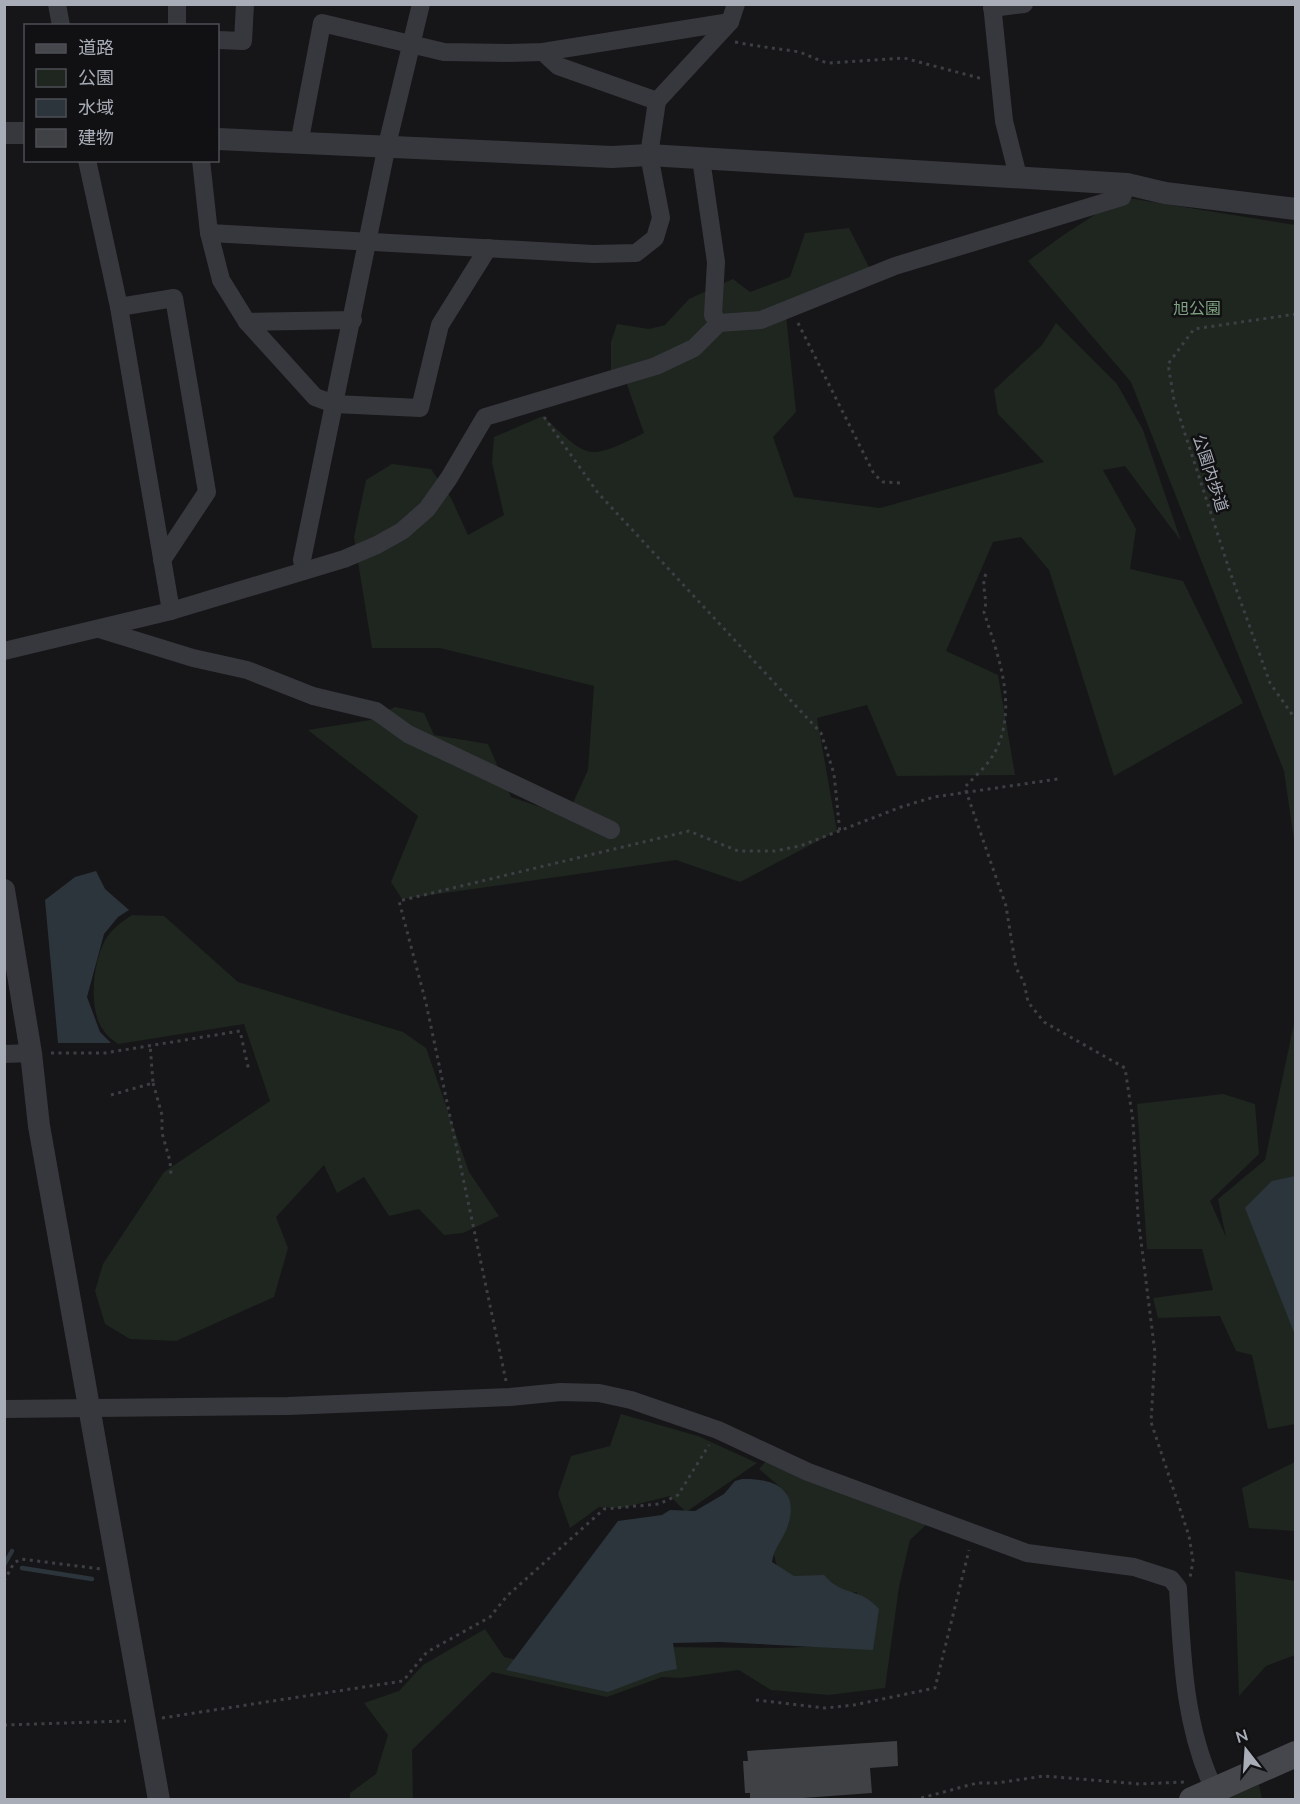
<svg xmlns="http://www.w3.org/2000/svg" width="1300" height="1804" font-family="'Nunito Sans','Noto Sans JP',sans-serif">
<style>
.green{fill:#1e261f}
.water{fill:#2c353c}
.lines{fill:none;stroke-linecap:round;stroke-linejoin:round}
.stream{stroke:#2c353c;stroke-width:4.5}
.building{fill:#404145}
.path{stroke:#3d3f44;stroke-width:3;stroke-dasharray:3 4.5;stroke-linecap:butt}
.minor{stroke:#37383d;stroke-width:18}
.tertiary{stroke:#37383d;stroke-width:22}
.secondary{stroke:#45474d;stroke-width:26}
.labels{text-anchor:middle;stroke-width:5;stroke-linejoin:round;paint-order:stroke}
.park-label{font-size:16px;fill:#7fa381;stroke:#111113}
.street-label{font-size:16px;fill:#a8adb8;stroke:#111113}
</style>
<rect width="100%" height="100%" fill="#161618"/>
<!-- green -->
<g class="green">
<path d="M1122,197L1295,225V847L1284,771L1131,382L1028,261L1062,236Z"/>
<path d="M849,228L870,269L785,306L796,412L773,437L794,497L880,508L1044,462L998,414L994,390L1042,345L1056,323L1117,384L1143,430L1181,541L1125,466L1103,470L1136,529L1130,569L1183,581L1243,703L1114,776L1049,570L1021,537L993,542L946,651L998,675L1015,775L897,776L867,705L817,718L837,831L740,882L676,860L402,899L391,882L418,816L308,730L370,720L395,707L424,713L434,735L488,744L511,797L567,816L588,770L594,686L440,648H372L354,537L366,480L392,464L431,469L451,498L468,535L504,515L492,463L494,437L543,416C589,459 586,462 644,433L626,382L611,374V342L617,324L649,329L665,325L689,299L733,279L750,292L790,277L805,233Z"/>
<path d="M132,915L164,916L238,982L403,1032L426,1048L469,1172L499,1216L463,1233L444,1235L419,1209L389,1216L364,1177L337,1193L324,1165L276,1217L288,1248L274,1297L176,1341L130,1339L105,1324L95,1291L103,1264L164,1172L270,1101L244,1024L118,1044C113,1040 107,1036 104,1031C87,1010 93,958 107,937C114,927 123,921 132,915Z"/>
<path d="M1295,1019V1424L1268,1429L1252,1355L1236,1351L1220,1316L1158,1318L1153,1298L1213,1290L1202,1249H1147L1137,1104L1223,1094L1255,1104L1259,1154L1210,1201L1226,1237L1218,1199L1265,1160Z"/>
<path d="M621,1414L698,1436L757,1463L686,1512L670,1496L622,1508L599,1507L570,1528L558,1494L571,1456L610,1446Z"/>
<path d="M767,1460L927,1524L910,1540L899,1587L885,1688L829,1695L771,1690L739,1670L680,1678L662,1677L607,1697L492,1672L412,1750L413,1799L350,1800V1793L376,1774L388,1735L364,1703L399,1691L423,1665L485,1629L504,1657L599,1678L666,1647L778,1648L851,1645L857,1592L812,1599L780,1579L770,1539L787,1493L759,1469Z"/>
<path d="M1295,1462V1531L1249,1528L1242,1488Z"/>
<path d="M1235,1571L1296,1581L1295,1655L1266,1666L1239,1696Z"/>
<path d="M1259,1785L1262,1799H1225Z"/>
</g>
<!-- water -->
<g class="water">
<path d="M96,871L105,889L129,910L118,917L104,934L87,997L100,1032L111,1043H58L45,900L75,877Z"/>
<path d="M1295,1176H1296L1295,1335L1245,1208L1272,1181Z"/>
<path d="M742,1479C775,1478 801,1490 787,1528C782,1541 774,1548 772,1562L794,1576L824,1575C843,1597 860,1587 879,1609L873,1650L720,1642L673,1643L677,1669L661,1672L608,1692L506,1670L618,1521L662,1515L670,1510L695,1511L724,1494L735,1481Z"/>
</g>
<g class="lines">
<!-- stream -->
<g class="stream">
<path d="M4,1565L12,1551"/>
<path d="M22,1568L92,1579"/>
</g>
</g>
<!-- building -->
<path class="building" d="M897,1741L898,1766L870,1768L872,1793L775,1800H750V1793H745L743,1761H748L747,1751Z"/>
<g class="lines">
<!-- path -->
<g class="path">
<path d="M735,42C755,46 773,48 793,51C805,52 816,61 829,63L904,58L983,79"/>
<path d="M1296,314L1194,329L1168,364L1174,400L1230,572L1270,683L1296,720"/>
<path d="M798,323L874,474L883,482L901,483"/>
<path d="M544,417L598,493L821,733L834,774L840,833"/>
<path d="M986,574C980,586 989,599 984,612C997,653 1016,700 999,743C993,761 977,774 965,787L966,791L1006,906L1016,968L1024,982L1028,1002L1044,1022L1125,1068L1133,1121L1138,1217L1155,1353L1151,1422L1189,1536L1193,1561L1190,1578"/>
<path d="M51,1053H105L240,1031L249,1071"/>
<path d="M153,1083L162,1115V1133L170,1161L171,1175"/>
<path d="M111,1095L153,1083L150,1044"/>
<path d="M506,1381L426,1003L399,901L689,831L738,851H775L800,846L901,807L934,797L1058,779"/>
<path d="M4,1581L14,1563L21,1559L101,1569"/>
<path d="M756,1700L825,1708L854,1705L935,1688L969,1550"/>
<path d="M162,1718L403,1681L427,1652L490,1617L507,1596L604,1509L659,1504L678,1495L709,1445"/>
<path d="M4,1725L126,1721"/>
<path d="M914,1800L977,1783H997L1044,1776L1140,1784L1184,1782"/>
</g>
<!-- minor -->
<g class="minor">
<path d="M57,4L61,26"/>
<path d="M992,4L1004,121L1018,176"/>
<path d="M992,8L1024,4"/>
<path d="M177,26V4"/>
<path d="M218,40L243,41L245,4"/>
<path d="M543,52L558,66L657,101"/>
<path d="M299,144L322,23L444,52L509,53L543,52L730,22"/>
<path d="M701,159L716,262L713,315L719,323"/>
<path d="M87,160L119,307L171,611"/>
<path d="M201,160L209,233L221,280L247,322L315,397L334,404L420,408L440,325L488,248"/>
<path d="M209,233L593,254L636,253L655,238L661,218L649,155L657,101L730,22L736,4"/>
<path d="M119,307L174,298L207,492L162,560"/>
<path d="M247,322L353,320"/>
<path d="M304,570L302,560L387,145L421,4"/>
<path d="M99,629L193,658L247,670L313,696L376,711L408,734L611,830"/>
<path d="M4,651L171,611L344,559L377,545L402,531L427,509L449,478L485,417L656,366L694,348L719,323L761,320L895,266L1122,197L1127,184"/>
<path d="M4,1054L31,1053"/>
<path d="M4,1409L288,1406L510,1397L561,1392L599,1393L631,1400L718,1430L808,1472L1027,1553L1134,1567L1171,1579L1178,1588C1182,1656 1184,1727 1214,1789"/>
</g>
<!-- tertiary -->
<g class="tertiary">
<path d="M4,133H26"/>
<path d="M218,139L612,157L649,155L1127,184L1165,193L1296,209"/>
<path d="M4,890L31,1053L39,1126L159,1800"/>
</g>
<!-- secondary -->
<path class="secondary" d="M1192,1800L1296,1754"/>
</g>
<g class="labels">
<!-- park labels -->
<g class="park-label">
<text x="1197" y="314">旭公園</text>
</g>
<!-- street labels -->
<g class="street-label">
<text transform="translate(1211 473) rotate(72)" y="6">公園内歩道</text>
</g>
</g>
<!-- border -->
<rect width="1300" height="1804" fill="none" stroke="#a8adb8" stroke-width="12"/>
<!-- legend -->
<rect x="24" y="24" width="195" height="138" fill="#111113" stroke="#4d4f55" stroke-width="1.5"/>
<rect x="36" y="44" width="30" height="9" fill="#45474d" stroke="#4d4f55" stroke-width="1.5"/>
<text x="78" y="54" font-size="18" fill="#a8adb8">道路</text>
<rect x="36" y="69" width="30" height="18" fill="#1e261f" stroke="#4d4f55" stroke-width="1.5"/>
<text x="78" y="84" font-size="18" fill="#a8adb8">公園</text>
<rect x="36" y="99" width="30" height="18" fill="#2c353c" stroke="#4d4f55" stroke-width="1.5"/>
<text x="78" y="114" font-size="18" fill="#a8adb8">水域</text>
<rect x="36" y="129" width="30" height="18" fill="#404145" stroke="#4d4f55" stroke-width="1.5"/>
<text x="78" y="144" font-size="18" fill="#a8adb8">建物</text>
<!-- north arrow -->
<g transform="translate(1246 1750) rotate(343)" stroke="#111113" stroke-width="4.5" paint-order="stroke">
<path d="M0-4.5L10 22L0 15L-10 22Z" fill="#a8adb8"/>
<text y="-9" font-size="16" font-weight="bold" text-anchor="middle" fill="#a8adb8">N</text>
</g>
</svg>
